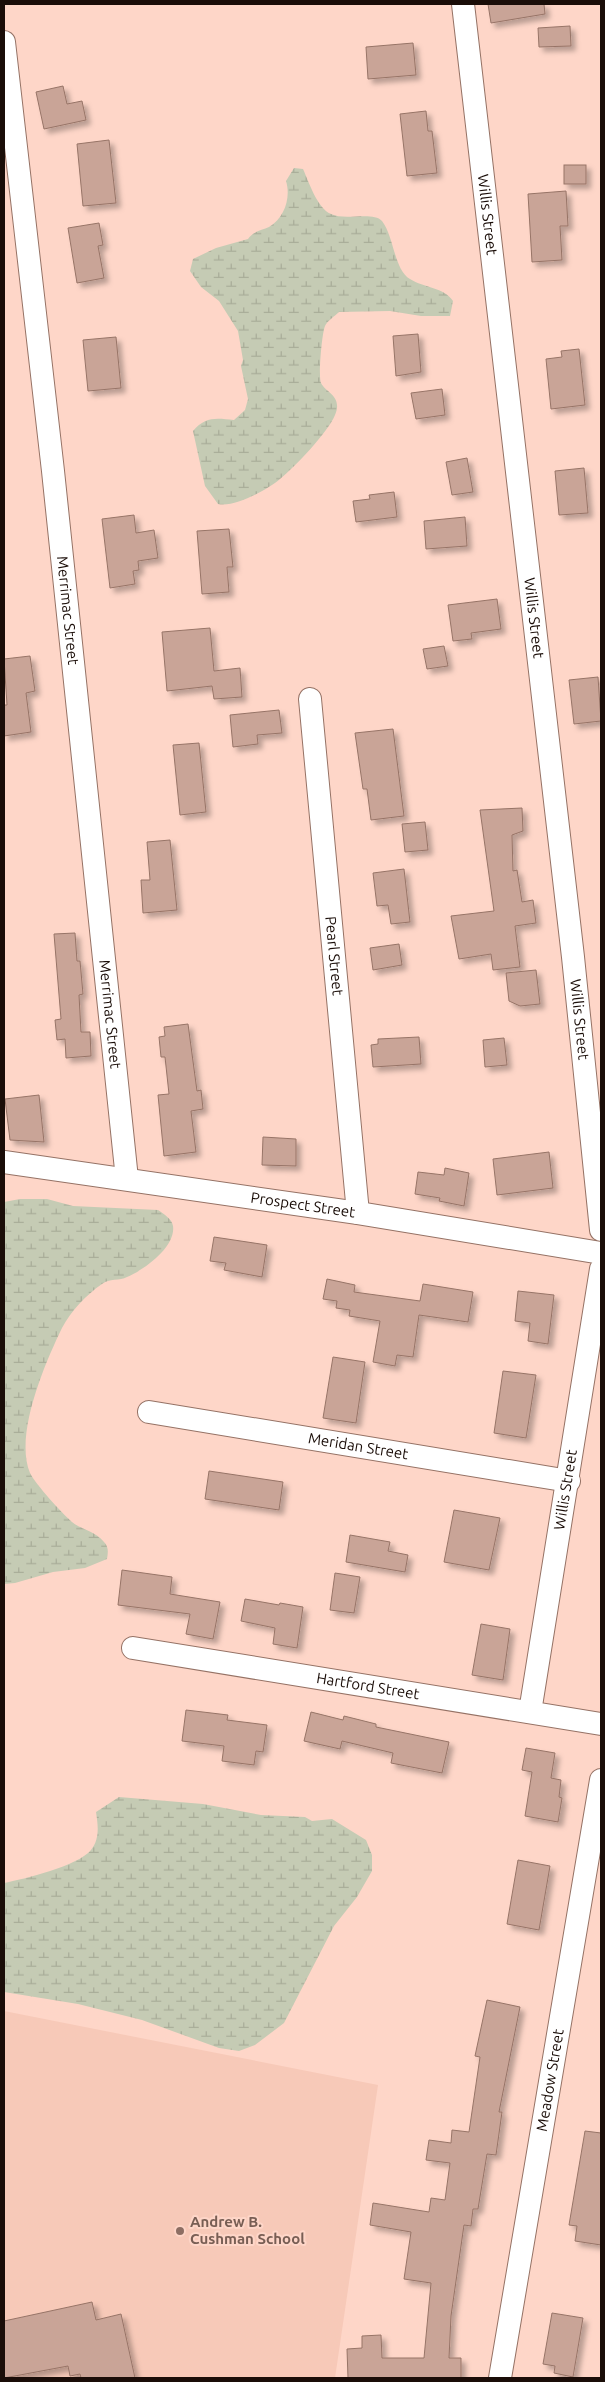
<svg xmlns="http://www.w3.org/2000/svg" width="605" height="2382" font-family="Ubuntu,sans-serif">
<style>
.built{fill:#f7c9b8}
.wetland{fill:url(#wetland-marsh)}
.building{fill:#c9a497;stroke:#977467;filter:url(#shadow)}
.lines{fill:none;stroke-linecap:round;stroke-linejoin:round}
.minor-casing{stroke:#957265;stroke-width:24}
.minor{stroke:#fff;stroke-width:22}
.education-dot{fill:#8d6e63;stroke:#fed6c8;stroke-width:2}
.labels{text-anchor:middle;stroke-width:4;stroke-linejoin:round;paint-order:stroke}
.street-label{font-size:15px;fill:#1a0d08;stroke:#fed6c8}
.education-label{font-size:15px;font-weight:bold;fill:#785e54;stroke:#fed6c8;text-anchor:start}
</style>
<defs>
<pattern id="wetland-marsh" width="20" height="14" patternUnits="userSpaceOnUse" patternTransform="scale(1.25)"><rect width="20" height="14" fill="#c5cbb4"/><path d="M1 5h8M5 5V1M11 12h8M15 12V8" fill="none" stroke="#a9ad99"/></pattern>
<filter id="shadow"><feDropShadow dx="4.5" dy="4.5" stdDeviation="2.5" flood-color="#0004"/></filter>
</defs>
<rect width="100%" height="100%" fill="#fed6c8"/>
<!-- built -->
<path class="built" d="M4,2011L378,2085L335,2378H4Z"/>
<!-- wetland -->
<g class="wetland">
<path d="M294,168L303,169C309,182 317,208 331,214C345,221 373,211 382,221C394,236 394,270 410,279C424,288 444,287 453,301L450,316H421L390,311L339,312C335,316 327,321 325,326C322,333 318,376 321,383C326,393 343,396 335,415C328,432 295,467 280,479C267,490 234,508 218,504L205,486L193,431C205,416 217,418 234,420L245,410L248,399L241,366L243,360L238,331L219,301L201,287L190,271L193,259L216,248L248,239C252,232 262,230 269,227C285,218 291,197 286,181Z"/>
<path d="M20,1199H47L73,1206L158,1210C164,1214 172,1219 173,1226C176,1247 144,1270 127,1277C120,1281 109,1278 102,1284C86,1295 71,1311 62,1328C45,1363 14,1435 30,1473C36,1485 62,1513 72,1522C82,1530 95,1531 104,1542C109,1547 108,1553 107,1559L85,1568L53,1572L15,1583L4,1584V1202Z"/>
<path d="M119,1797L203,1804L261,1815L305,1817L312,1821L332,1819L366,1840L372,1855V1871L357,1897L334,1926L284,2023L255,2045L239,2051L219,2048L142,2020L78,2004L4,1992V1883C24,1879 78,1866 91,1850C100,1839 98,1825 96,1812Z"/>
</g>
<!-- building -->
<g class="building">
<path d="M488,4H544L545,14L491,23Z"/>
<path d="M570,26L571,46L539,47L538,28Z"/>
<path d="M413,43L416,75L368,79L366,47Z"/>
<path d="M63,86L67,104L82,101L86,120L44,129L36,92Z"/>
<path d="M426,111L428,131H432L437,173L407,176L400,114Z"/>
<path d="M109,140L116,203L83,206L77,144Z"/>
<rect x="564" y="165" width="22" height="19"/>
<path d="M566,191L568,226H560L562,260L532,262L528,194Z"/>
<path d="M99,223L103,245L98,246L104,278L77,283L68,228Z"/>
<path d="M418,334L421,372L396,376L393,336Z"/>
<path d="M116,337L121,388L88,391L83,340Z"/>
<path d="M579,349L585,405L551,409L546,359L562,357L561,351Z"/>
<path d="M442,389L445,415L416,419L411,393Z"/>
<path d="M467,458L473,492L452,495L446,462Z"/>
<path d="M584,468L588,513L559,515L555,471Z"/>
<path d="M394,492L397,517L356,522L353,501L370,499L369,495Z"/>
<path d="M134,515L136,533L154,530L158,558L138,561L139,570L133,571L135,584L110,588L102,519Z"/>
<path d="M465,517L467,546L426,549L424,521Z"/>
<path d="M229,529L233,567H227L229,592L202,594L197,531Z"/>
<path d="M497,599L501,629L471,633L472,639L453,641L448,605Z"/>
<path d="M210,628L214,671L240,668L242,697L214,699L212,686L167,691L162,632Z"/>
<path d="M444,646L448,666L427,669L423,649Z"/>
<path d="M30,656L35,691L26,693L31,732L4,736V705H7L4,659Z"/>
<path d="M598,677L601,721L574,724L569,680Z"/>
<path d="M279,710L282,733L257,735L258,744L233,747L230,715Z"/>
<path d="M393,729L404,816L371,820L367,789H363L355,733Z"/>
<path d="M199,743L206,812L180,815L173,745Z"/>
<path d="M522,808L523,831L512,835L513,871L517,870L522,902L533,900L536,923L515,926L520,967L493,970L491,954L459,959L451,916L494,911L480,810Z"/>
<path d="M425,822L428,850L405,852L402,824Z"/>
<path d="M170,840L177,910L143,913L141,880H150L147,842Z"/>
<path d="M404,869L410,922L391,924L388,905L377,906L373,873Z"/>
<path d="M75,933L77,961H80L83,994L79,995L81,1032H90L91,1056L66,1058L65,1039L57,1040L55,1020L61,1019L54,934Z"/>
<path d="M399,944L402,965L373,970L370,948Z"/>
<path d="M536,970L540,1004L520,1006L509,1001L506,973Z"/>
<path d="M188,1024L197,1091L201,1090L203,1109L191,1111L196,1152L164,1156L158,1095L169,1094L165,1057H161L159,1037L165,1036L164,1027Z"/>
<path d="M419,1037L421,1064L373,1067L371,1045L378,1044V1039Z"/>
<path d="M504,1038L507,1065L485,1067L483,1040Z"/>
<path d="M39,1095L44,1142L10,1140L5,1099Z"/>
<path d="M263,1137L296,1139V1166L262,1165Z"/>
<path d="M549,1152L553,1188L497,1195L493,1159Z"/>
<path d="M445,1168L469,1173L464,1206L439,1201L440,1198L415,1194L418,1172L444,1175Z"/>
<path d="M214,1237L267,1245L262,1277L224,1270L226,1263L210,1261Z"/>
<path d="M327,1279L355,1285L354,1292L420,1301L423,1284L473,1292L468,1322L419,1315L413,1357L397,1355L395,1366L373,1362L380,1321L349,1316L350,1310L336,1308L337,1301L323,1299Z"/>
<path d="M518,1291L554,1295L548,1344L528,1341L530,1323L515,1321Z"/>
<path d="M333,1357L365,1362L356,1423L323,1418Z"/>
<path d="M503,1371L536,1375L526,1438L494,1433Z"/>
<path d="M209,1471L283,1482L279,1510L205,1499Z"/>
<path d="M454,1510L500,1518L489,1570L444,1562Z"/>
<path d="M350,1535L390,1542L388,1551L408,1555L405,1572L346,1562Z"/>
<path d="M122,1570L172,1577L170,1594L220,1602L213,1639L186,1634L190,1614L118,1605Z"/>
<path d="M335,1573L360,1577L354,1613L330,1610Z"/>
<path d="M245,1599L279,1605L280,1603L303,1607L297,1648L273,1644L275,1628L241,1621Z"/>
<path d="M481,1624L510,1629L503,1680L472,1675Z"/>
<path d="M186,1710L228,1715L227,1720L267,1725L263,1752L256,1751L254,1765L222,1761L224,1746L182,1741Z"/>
<path d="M311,1712L343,1720L344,1716L376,1724V1727L449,1742L442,1773L391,1763L393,1753L342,1741L340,1749L304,1741Z"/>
<path d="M526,1748L555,1753L551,1778L561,1780L559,1797L562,1798L558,1822L525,1816L532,1772L522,1770Z"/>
<path d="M518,1860L550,1866L539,1930L507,1924Z"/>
<path d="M487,2000L520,2007L499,2112H502L496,2155L487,2154L478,2209H473L471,2226L464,2225L451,2316L449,2358H461V2378H348L347,2349L362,2348V2336L381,2335L382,2358H424L431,2283L404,2279L411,2232L370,2225L373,2203L429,2212L431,2198L445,2200L450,2163L426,2160L429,2140L451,2143L452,2130L469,2132L480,2057L475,2056Z"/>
<path d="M585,2131L601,2133V2245L575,2241L577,2226L569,2225Z"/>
<path d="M92,2302L96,2320L121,2314L135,2378H81L80,2374L70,2376L68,2366L4,2378V2321Z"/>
<path d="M552,2313L583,2318L573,2377L554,2373L555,2366L543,2364Z"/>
</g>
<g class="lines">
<!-- minor casing -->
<g class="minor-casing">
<g id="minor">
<path id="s1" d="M463,4L573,957L601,1230"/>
<path id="s2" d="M4,42L53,471L127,1179"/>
<path id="s3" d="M310,699L358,1213"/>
<path id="s4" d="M4,1162L358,1213L601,1253"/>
<path id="s5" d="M149,1412L569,1481"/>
<path id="s6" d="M133,1648L601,1724"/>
<path id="s7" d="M530,1712L601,1269"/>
<path id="s8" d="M500,2378L601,1780"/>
</g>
</g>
<!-- minor -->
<use href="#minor" class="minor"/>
</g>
<!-- markers -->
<circle class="education-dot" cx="180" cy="2231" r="5"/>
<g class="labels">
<!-- street labels -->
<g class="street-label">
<text dy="5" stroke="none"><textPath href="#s1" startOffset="212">Willis Street</textPath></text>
<text dy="5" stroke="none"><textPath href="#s2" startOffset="572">Merrimac Street</textPath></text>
<text dy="5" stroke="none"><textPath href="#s1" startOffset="618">Willis Street</textPath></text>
<text dy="5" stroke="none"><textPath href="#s3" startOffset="258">Pearl Street</textPath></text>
<text dy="5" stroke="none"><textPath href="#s2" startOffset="978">Merrimac Street</textPath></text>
<text dy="5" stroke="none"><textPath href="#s1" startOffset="1022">Willis Street</textPath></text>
<text dy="5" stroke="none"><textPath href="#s4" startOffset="302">Prospect Street</textPath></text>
<text dy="5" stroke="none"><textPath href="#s5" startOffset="212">Meridan Street</textPath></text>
<text dy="5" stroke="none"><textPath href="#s7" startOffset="225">Willis Street</textPath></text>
<text dy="5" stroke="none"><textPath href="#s6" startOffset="238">Hartford Street</textPath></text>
<text dy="5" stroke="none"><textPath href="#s8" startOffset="302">Meadow Street</textPath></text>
</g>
<!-- education labels -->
<g class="education-label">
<text x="190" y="2227">Andrew B.<tspan x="190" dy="17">Cushman School</tspan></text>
</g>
</g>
<!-- border -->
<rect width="605" height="2382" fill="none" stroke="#1a0d08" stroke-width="10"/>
</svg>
